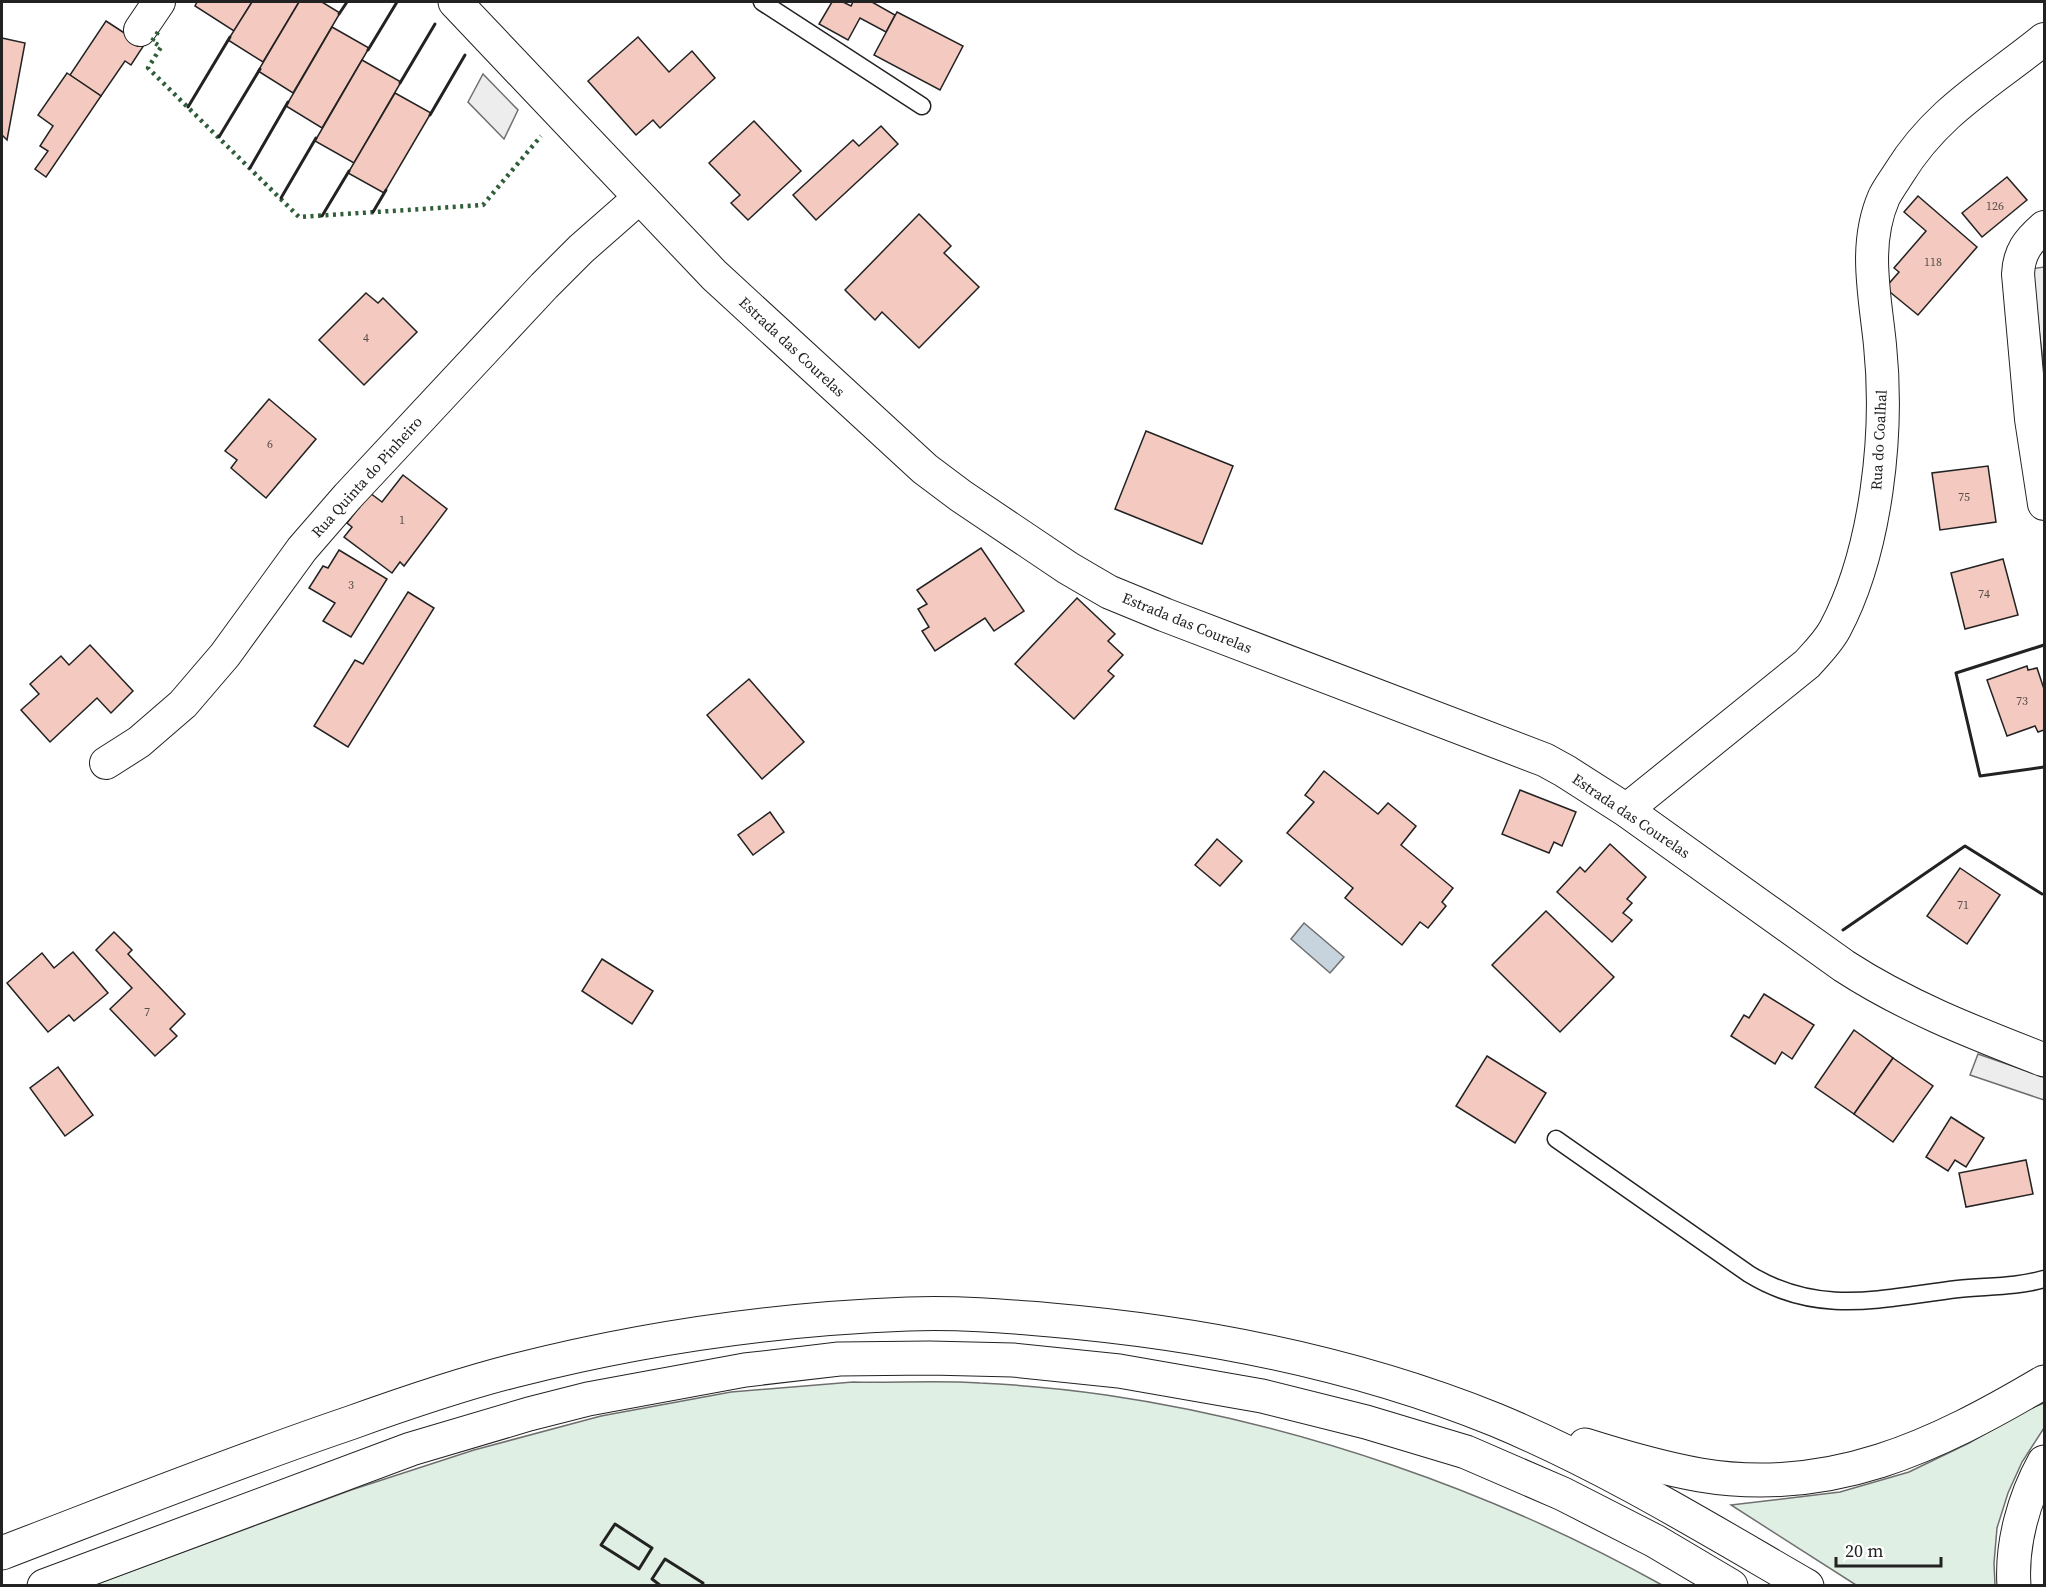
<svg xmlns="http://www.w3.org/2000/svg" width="2046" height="1587" font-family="'Source Serif 4',serif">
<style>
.green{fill:#e0efe3;stroke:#6f6f6f;stroke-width:1.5}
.parking{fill:#ededed;stroke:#6f6f6f;stroke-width:1.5}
.water{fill:#c7d3dd;stroke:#6f6f6f;stroke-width:1.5}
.building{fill:#f3c9c0;stroke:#222;stroke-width:1.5}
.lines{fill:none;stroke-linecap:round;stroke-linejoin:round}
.lane-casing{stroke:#222;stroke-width:19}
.street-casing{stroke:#222;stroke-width:34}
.secondary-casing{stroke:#222;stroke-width:35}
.highway-casing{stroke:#222;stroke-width:35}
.lane{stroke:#fff;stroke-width:16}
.street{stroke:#fff;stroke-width:32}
.secondary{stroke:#fff;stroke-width:33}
.highway{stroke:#fff;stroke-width:33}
.hedge{stroke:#2f5e38;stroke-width:4.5;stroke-dasharray:3 4.5;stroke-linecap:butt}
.wall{stroke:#222;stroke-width:3}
.labels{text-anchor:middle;stroke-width:4.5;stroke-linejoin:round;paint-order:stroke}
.number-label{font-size:12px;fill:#564c4a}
.street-label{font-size:15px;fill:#222;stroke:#fff}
</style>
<rect width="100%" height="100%" fill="#fff"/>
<!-- green -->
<g class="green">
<path d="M853,1382C895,1383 938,1380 980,1383C1022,1385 1065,1389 1106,1395C1298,1423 1493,1491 1662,1585L91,1586L351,1490L474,1450L601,1416L731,1392Z"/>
<path d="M2044,1403V1428L2022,1462L2008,1493L1997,1528L1994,1563L1995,1585H1856L1731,1505L1840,1492L1909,1472L1969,1443L2024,1411Z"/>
</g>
<!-- parking -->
<g class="parking">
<path d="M483,74L518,110L504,139L468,102Z"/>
<path d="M2044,267V368L2031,269Z"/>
<path d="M1978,1054L2044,1077V1100L1970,1075Z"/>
</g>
<!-- water -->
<path class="water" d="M1304,923L1344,957L1330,973L1291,939Z"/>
<!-- building -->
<g class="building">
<path d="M197,2H252L234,31L195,6Z"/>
<path d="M252,2H299L263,62L228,40Z"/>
<path d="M299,2H322L340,13L293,93L258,71Z"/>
<path d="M832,2H843L851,6L853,2H872L895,15L886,32L860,18L848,40L819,24Z"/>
<path d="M897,12L963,46L940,90L874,55Z"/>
<path d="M106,21L132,38L146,42L131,65L125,61L101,96L70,75Z"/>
<path d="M332,27L369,48L322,128L286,106Z"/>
<path d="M638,37L669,72L692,51L715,78L660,128L653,120L636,135L588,81Z"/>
<path d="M2,38L25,43L7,140L2,135Z"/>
<path d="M362,60L401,82L354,163L315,141Z"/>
<path d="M67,73L101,96L46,177L35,169L48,151L40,146L53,126L38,115Z"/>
<path d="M395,93L431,113L384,193L348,173Z"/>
<path d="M754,121L801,171L748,220L731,203L740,195L709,163Z"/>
<path d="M881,126L898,144L816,220L793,195L853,140L859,146Z"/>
<path d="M2007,177L2027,200L1982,237L1962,213Z"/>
<path d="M1918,196L1977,247L1918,315L1885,288L1899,272L1894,268L1926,231L1904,212Z"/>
<path d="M919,214L951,246L944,253L979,287L919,348L882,312L875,320L845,290Z"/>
<path d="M366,293L378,303L383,298L417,332L364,385L319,340Z"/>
<path d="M269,399L316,439L266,498L231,468L237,460L225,451Z"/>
<path d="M1146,431L1233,466L1202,544L1115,509Z"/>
<path d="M1988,466L1996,522L1940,530L1932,473Z"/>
<path d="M403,475L447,509L404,566L400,562L392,573L344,537L352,527L347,523L370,493L382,502Z"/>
<path d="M981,548L1024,611L994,631L985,618L935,651L922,631L929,627L918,609L927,604L917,590Z"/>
<path d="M339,550L387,579L351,637L323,621L335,603L309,588L323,566L328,568Z"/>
<path d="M2003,559L2018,615L1965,629L1951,573Z"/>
<path d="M408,592L434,608L348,747L314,726L355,660L363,664Z"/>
<path d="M1077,598L1115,634L1108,641L1123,655L1108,671L1114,676L1074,719L1015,664Z"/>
<path d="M90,645L133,691L111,713L97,698L50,742L21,710L39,694L30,684L61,656L69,665Z"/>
<path d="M2027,666L2028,670L2037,668L2044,689V730L2038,732L2035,726L2007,736L1987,680Z"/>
<path d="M749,679L804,742L762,779L707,715Z"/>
<path d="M1324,771L1378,814L1388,803L1416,826L1401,845L1453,888L1442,902L1446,906L1428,928L1420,922L1402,945L1345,898L1353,888L1287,833L1314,802L1305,795Z"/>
<path d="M1520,790L1576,812L1562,846L1554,842L1549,853L1502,834Z"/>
<path d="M770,812L784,832L753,855L738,835Z"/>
<path d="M1217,839L1242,861L1220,886L1195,865Z"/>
<path d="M1610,844L1646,877L1627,899L1632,903L1623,913L1632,920L1612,942L1557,892L1580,867L1585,872Z"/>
<path d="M1960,868L2000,895L1967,944L1927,916Z"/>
<path d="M1546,911L1614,977L1560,1032L1492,965Z"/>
<path d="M114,932L132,950L128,954L185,1014L170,1029L177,1036L155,1056L110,1009L132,988L96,950Z"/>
<path d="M73,952L108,993L74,1021L69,1015L48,1032L7,983L42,953L54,968Z"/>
<path d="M602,959L653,991L632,1024L582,991Z"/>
<path d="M1764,994L1814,1025L1792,1059L1782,1052L1775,1064L1731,1036L1744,1015L1749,1018Z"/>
<path d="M1854,1030L1893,1058L1854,1114L1815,1087Z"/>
<path d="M1487,1056L1546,1093L1515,1143L1456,1106Z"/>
<path d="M1893,1058L1933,1086L1893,1142L1854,1114Z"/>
<path d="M58,1067L93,1115L65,1136L30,1088Z"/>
<path d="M1951,1117L1984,1138L1966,1167L1955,1160L1948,1171L1926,1157Z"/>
<path d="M2026,1160L2033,1194L1966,1207L1959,1173Z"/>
</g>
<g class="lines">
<!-- lane casing -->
<g class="lane-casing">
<g id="lane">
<path d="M762,2L922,106"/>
<path d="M1556,1139L1749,1274C1819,1317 1882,1298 1958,1289C1986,1286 2017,1287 2044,1279"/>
</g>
</g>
<!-- street casing -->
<g class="street-casing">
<g id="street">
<path d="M140,30L159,2"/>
<path d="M2044,227C2028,241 2019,252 2018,274L2031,419L2044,504"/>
<path d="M106,763L139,742L183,704L225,655L302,549L348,496L544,286L581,249L639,198"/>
<path d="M1626,810L1807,664C1817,653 1828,642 1835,629C1877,550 1889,432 1880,345C1875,295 1863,245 1884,197C1888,189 1894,181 1899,173C1937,111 1990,83 2044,39"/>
</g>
</g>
<!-- secondary casing -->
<g class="secondary-casing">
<path id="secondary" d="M455,2L714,275L925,469L961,496L1068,568L1109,592L1165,615L1545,760L1565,771L1626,810L1844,966C1907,1007 1975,1033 2044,1060"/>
</g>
<!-- highway casing -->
<g class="highway-casing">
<g id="highway">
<path d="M1585,1445C1623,1457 1661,1468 1700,1475C1830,1497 1936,1446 2044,1382"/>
<path d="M2,1553C117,1509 232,1463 350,1423C403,1404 458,1385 513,1371C642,1338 775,1319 908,1314C956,1312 1004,1316 1051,1320C1202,1333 1355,1363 1496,1420C1604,1465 1705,1527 1807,1586"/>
<path d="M44,1586L411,1449L529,1414L588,1399L745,1370L839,1359L930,1358L1013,1360L1119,1371L1262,1396L1366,1422L1466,1452L1563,1494L1655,1541L1731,1586"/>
<path d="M2014,1586C2011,1544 2024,1498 2044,1462"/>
</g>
</g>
<!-- lane -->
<use href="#lane" class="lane"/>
<!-- street -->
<use href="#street" class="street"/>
<!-- secondary -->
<use href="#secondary" class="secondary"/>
<!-- highway -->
<use href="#highway" class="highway"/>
<!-- hedge -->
<path class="hedge" d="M158,32L152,41L161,47L148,68L299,217L483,205L541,136"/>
<!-- wall -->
<g class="wall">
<path d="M339,14L347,2"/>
<path d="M368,50L397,2"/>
<path d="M400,83L435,24"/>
<path d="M188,107L230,37"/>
<path d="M430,115L465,55"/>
<path d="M219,137L260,69"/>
<path d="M250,168L288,102"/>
<path d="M281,198L316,138"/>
<path d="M373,212L386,190"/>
<path d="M322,216L349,171"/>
<path d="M2044,645L1956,673L1980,776L2044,767"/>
<path d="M1843,930L1965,846L2042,894"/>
<path d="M615,1524L652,1548L639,1569L601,1545Z"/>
<path d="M661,1586L652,1579L665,1559L703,1583L701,1586"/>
</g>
</g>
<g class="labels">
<!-- number labels -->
<g class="number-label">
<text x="1995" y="210">126</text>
<text x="1933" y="266">118</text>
<text x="366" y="342">4</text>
<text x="270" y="448">6</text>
<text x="1964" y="501">75</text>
<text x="402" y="524">1</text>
<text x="351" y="589">3</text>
<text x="1984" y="598">74</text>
<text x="2022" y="705">73</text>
<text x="1963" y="909">71</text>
<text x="147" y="1016">7</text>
</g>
<!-- street labels -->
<g class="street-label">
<text transform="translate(792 347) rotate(43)" y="5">Estrada das Courelas</text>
<text transform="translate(1879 440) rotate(-87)" y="5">Rua do Coalhal</text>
<text transform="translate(367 477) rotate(-48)" y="5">Rua Quinta do Pinheiro</text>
<text transform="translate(1187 623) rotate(22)" y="5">Estrada das Courelas</text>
<text transform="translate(1631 816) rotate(34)" y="5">Estrada das Courelas</text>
</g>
</g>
<!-- border -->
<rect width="2046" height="1587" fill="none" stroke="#222222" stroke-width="6"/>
<!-- scale -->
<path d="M1836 1557v9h105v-9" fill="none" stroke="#222222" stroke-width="3"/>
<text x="1845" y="1557" font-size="18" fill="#222222" stroke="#ffffff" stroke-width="4.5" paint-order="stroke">20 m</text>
</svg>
